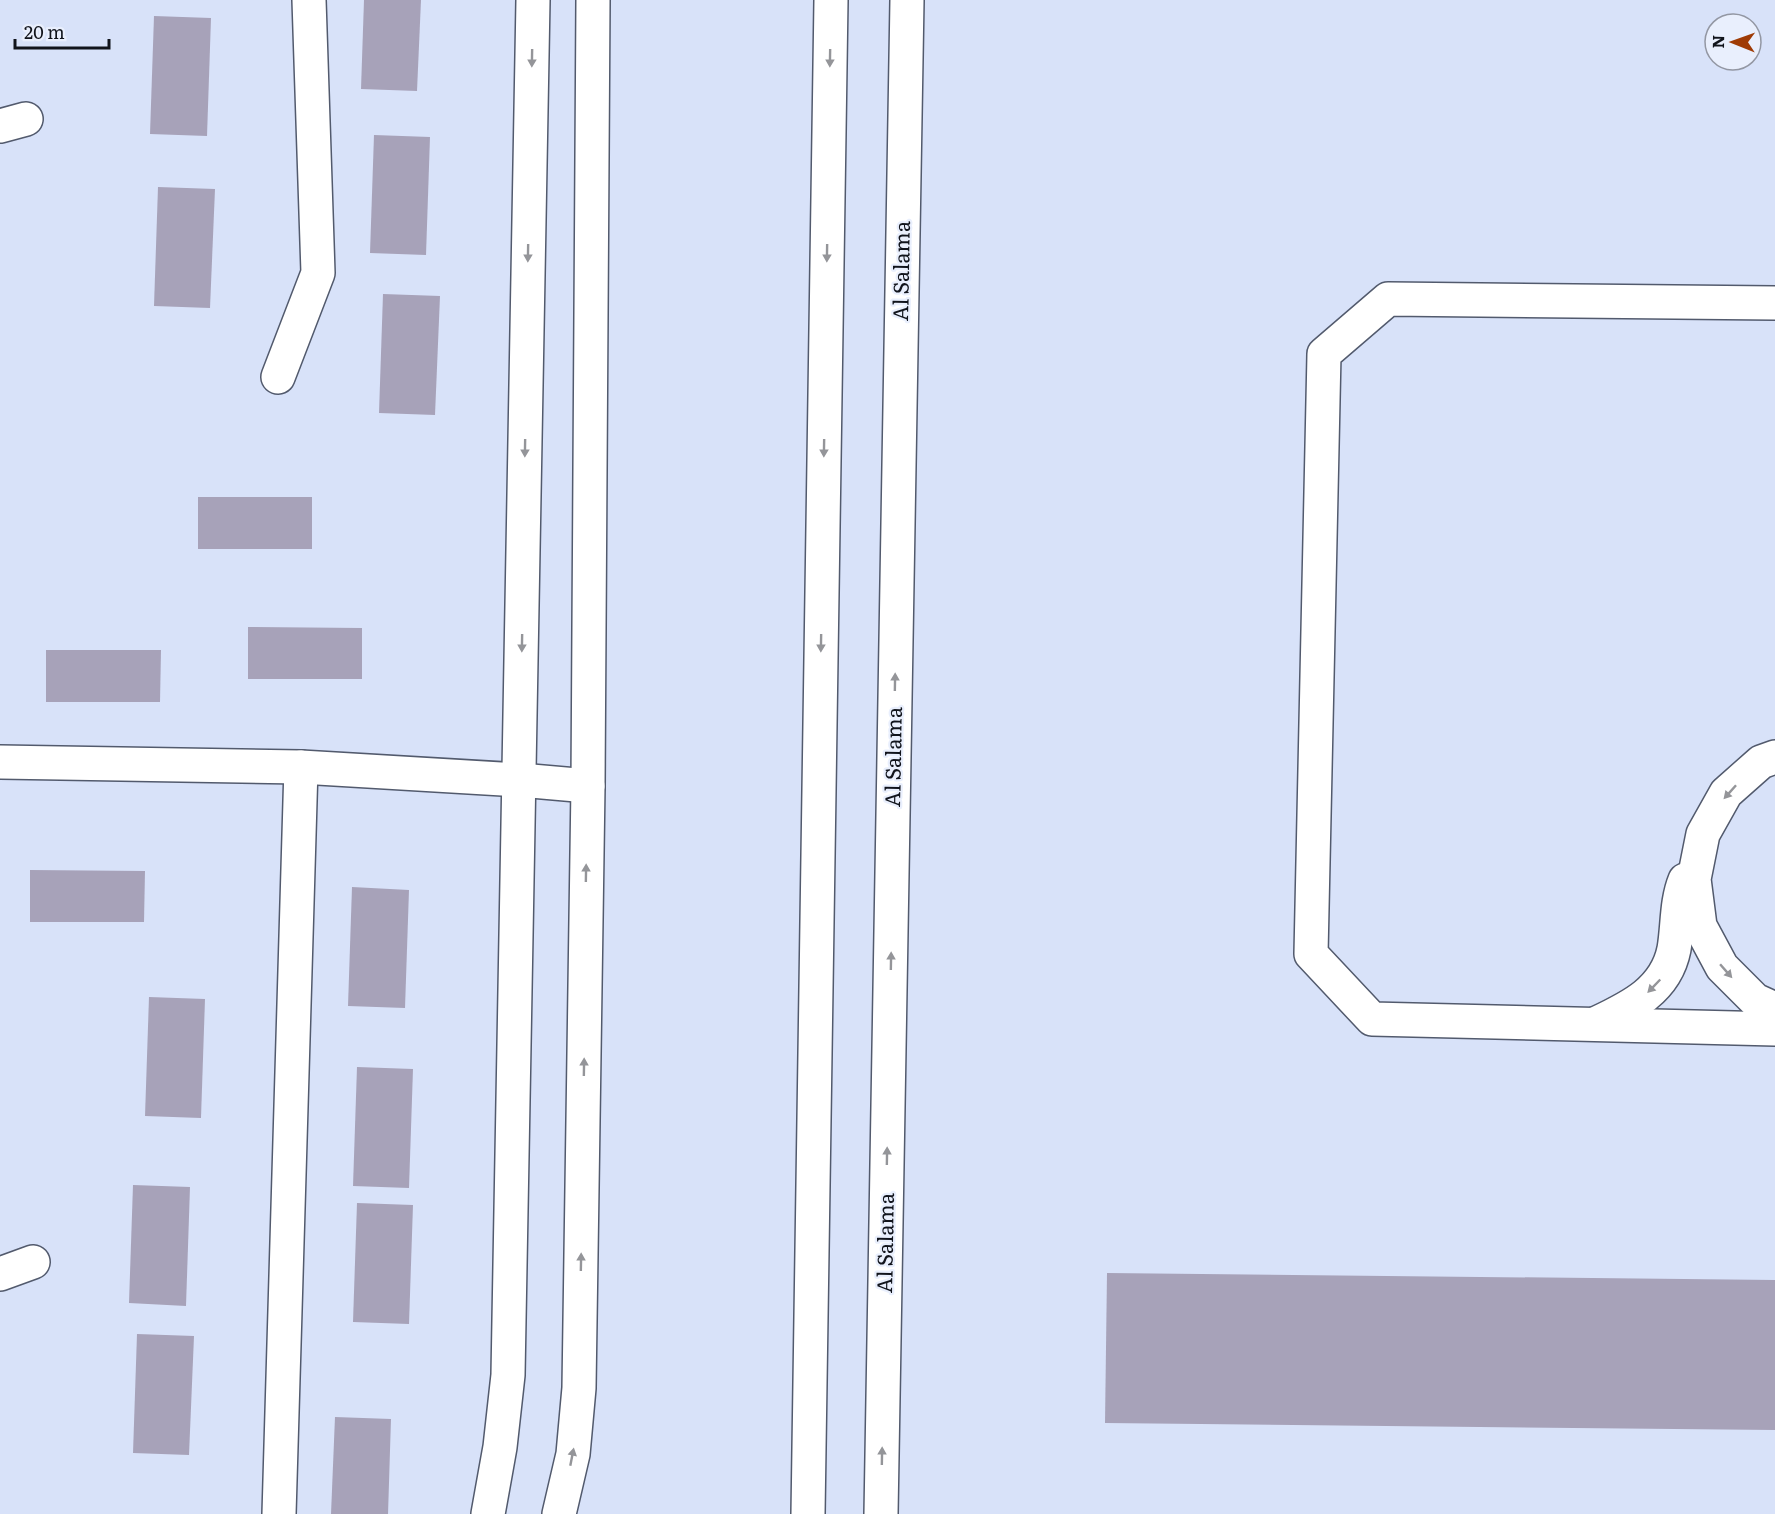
<svg xmlns="http://www.w3.org/2000/svg" width="1775" height="1514" font-family="Literata,serif">
<style>
.building{fill:#a7a2b9}
.lines{fill:none;stroke-linecap:round;stroke-linejoin:round}
.minor-casing{stroke:#525a6d;stroke-width:36}
.minor{stroke:#fff;stroke-width:33}
.oneway{fill:#949599}
.labels{text-anchor:middle;stroke-width:4.5;stroke-linejoin:round;paint-order:stroke}
.street-label{font-size:21px;fill:#11141c;stroke:#e9effd}
</style>
<rect width="100%" height="100%" fill="#d8e2f9"/>
<!-- building -->
<g class="building">
<path d="M364,0H421L417,91L361,89Z"/>
<path d="M154,16L211,18L207,136L150,134Z"/>
<path d="M374,135L430,137L426,255L370,253Z"/>
<path d="M158,187L215,189L210,308L154,306Z"/>
<path d="M383,294L440,296L435,415L379,413Z"/>
<rect x="198" y="497" width="114" height="52"/>
<path d="M248,627L362,628V679H248Z"/>
<path d="M46,650H161L160,702H46Z"/>
<path d="M30,870L145,871L144,922H30Z"/>
<path d="M352,887L409,890L405,1008L348,1006Z"/>
<path d="M149,997L205,999L201,1118L145,1116Z"/>
<path d="M357,1067L413,1069L409,1188L353,1186Z"/>
<path d="M133,1185L190,1187L186,1306L129,1303Z"/>
<path d="M357,1203L413,1205L409,1324L353,1322Z"/>
<path d="M1107,1273L1775,1280V1430L1105,1423Z"/>
<path d="M137,1334L194,1336L189,1455L133,1453Z"/>
<path d="M335,1417L391,1419L388,1514H331Z"/>
</g>
<g class="lines">
<!-- minor casing -->
<g class="minor-casing">
<g id="minor">
<path d="M0,126L26,119"/>
<path d="M1775,303L1388,299L1324,354L1311,954L1372,1019L1775,1029"/>
<path d="M278,377L318,273L309,0"/>
<path d="M1775,757L1761,762L1726,793L1703,834L1694,879L1700,926L1722,967L1755,1000L1775,1009"/>
<path d="M0,762L301,767L520,780L588,786"/>
<path d="M1597,1023C1631,1007 1666,990 1674,949C1678,926 1676,902 1685,880"/>
<path d="M0,1274L33,1262"/>
<path d="M279,1514L301,767"/>
<path d="M488,1514L500,1447L508,1375L533,0"/>
<path d="M559,1514L573,1454L579,1388L588,786L593,0"/>
<path d="M808,1514L831,0"/>
<path d="M881,1514L907,0"/>
</g>
</g>
<!-- minor -->
<use href="#minor" class="minor"/>
</g>
<!-- one-way arrows -->
<defs><path id="oneway-solid" d="M-6-.8H1V-3.2L6.5 0L1 3.2V.8H-6Z" transform="scale(1.5)"/></defs>
<g class="oneway">
<use href="#oneway-solid" transform="translate(532 58) rotate(91)"/>
<use href="#oneway-solid" transform="translate(830 58) rotate(91)"/>
<use href="#oneway-solid" transform="translate(528 253) rotate(91)"/>
<use href="#oneway-solid" transform="translate(827 253) rotate(91)"/>
<use href="#oneway-solid" transform="translate(525 448) rotate(91)"/>
<use href="#oneway-solid" transform="translate(824 448) rotate(91)"/>
<use href="#oneway-solid" transform="translate(522 643) rotate(91)"/>
<use href="#oneway-solid" transform="translate(821 643) rotate(91)"/>
<use href="#oneway-solid" transform="translate(895 682) rotate(-89)"/>
<use href="#oneway-solid" transform="translate(1730 792) rotate(132)"/>
<use href="#oneway-solid" transform="translate(586 873) rotate(-89)"/>
<use href="#oneway-solid" transform="translate(891 961) rotate(-89)"/>
<use href="#oneway-solid" transform="translate(1726 971) rotate(49)"/>
<use href="#oneway-solid" transform="translate(1654 986) rotate(134)"/>
<use href="#oneway-solid" transform="translate(584 1067) rotate(-89)"/>
<use href="#oneway-solid" transform="translate(887 1156) rotate(-89)"/>
<use href="#oneway-solid" transform="translate(581 1262) rotate(-89)"/>
<use href="#oneway-solid" transform="translate(882 1456) rotate(-89)"/>
<use href="#oneway-solid" transform="translate(572 1457) rotate(-79)"/>
</g>
<g class="labels">
<!-- street labels -->
<g class="street-label">
<text transform="translate(902 271) rotate(-89)" y="7">Al Salama</text>
<text transform="translate(894 757) rotate(-89)" y="7">Al Salama</text>
<text transform="translate(886 1243) rotate(-89)" y="7">Al Salama</text>
</g>
</g>
<!-- north arrow -->
<g transform="translate(1733 42) rotate(271)"><circle r="28" fill="#e9effd" stroke="#9397a3" stroke-width="1.5"/>
<path d="M0-4.5L10 22L0 15L-10 22Z" fill="#9f3b05"/>
<text y="-9" font-size="16" font-weight="bold" text-anchor="middle" fill="#11141c">N</text>
</g>
<!-- scale -->
<path d="M15 39v9h94v-9" fill="none" stroke="#11141c" stroke-width="3"/>
<text x="24" y="39" font-size="18" fill="#11141c" stroke="#e9effd" stroke-width="4.5" paint-order="stroke">20 m</text>
</svg>
